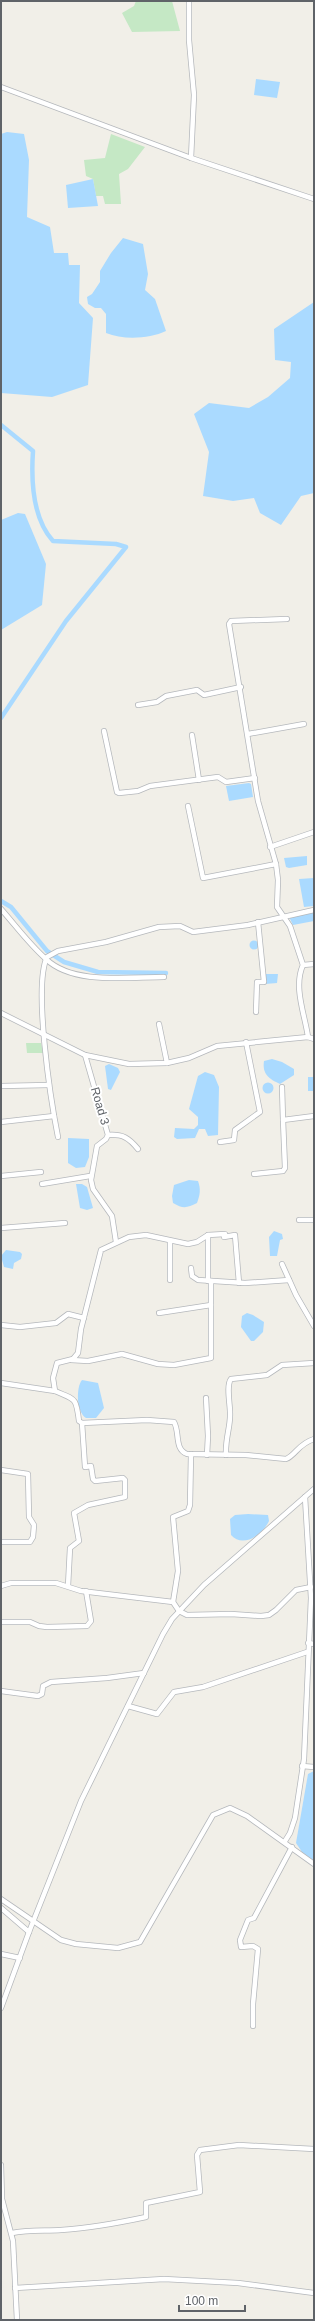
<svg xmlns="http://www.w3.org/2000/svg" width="315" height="2321" font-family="Arial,sans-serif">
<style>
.green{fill:#c5e8c5}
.water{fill:#aadaff}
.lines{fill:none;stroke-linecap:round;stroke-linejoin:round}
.canal{stroke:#aadaff;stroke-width:4.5}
.minor-casing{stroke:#b5b8bc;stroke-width:6}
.minor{stroke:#fff;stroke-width:4.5}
.labels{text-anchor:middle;stroke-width:4;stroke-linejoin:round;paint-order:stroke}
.street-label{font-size:12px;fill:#5f6368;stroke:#fff}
</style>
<rect width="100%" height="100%" fill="#f1efe8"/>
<!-- green -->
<g class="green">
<path d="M136,1H172L180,31L132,32L122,13L134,6Z"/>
<path d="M111,134L145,147L128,169L119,174L121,204H105L103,196H96L93,179L86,176L84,160L105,158Z"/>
<path d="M26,1043H41L43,1053H27Z"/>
</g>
<!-- water -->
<g class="water">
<path d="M256,79L280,82L277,98L254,95Z"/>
<path d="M7,132L24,134L29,160L27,217L50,227L54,253H68L69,265H80L79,303L93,318L88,385L52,397L1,393V134Z"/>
<path d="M93,179L98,206L68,208L66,185Z"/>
<path d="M123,238L143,244L148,274L145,290L155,299L166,331C149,339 123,340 106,333V314L101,308H95L88,304L87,297L92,294L100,282V271L111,253Z"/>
<path d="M314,302V493L301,496L281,525L260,513L254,498L233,501L203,496L209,452L194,414L209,403L249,408L268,397L290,378L291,362L275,360L274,329Z"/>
<path d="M18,513L25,514L46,564L42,605L1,630V520Z"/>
<path d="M249,783L251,784L253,797L229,801L226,786Z"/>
<path d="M307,856V865L289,868L286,867L284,858Z"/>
<path d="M314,878V906L304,907L299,879Z"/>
<path d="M314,912V921L293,925L289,917Z"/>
<circle cx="254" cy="945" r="4.5"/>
<path d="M264,974H278L277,983L265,984Z"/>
<path d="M272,1059L282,1062L294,1069V1075L280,1084C269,1079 262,1074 264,1061Z"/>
<path d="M109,1064L118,1068L120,1072L111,1090L108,1089L105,1066Z"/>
<path d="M205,1072L214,1075L219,1087L218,1135L208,1136L205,1129H199L195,1138L177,1139L174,1137L175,1128L194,1129L198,1125V1117L189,1109L198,1076Z"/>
<rect x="308" y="1077" width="6" height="14"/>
<circle cx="268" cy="1088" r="5.5"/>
<path d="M68,1138L89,1139V1157L85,1167L76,1168L68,1163Z"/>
<path d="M189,1180L198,1181C201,1189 200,1195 197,1203C187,1208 183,1209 173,1203L172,1196L174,1185Z"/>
<path d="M76,1184H82L87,1187L93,1208L87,1210L80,1208Z"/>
<path d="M274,1231L282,1234L283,1239L280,1240L277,1256H270L269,1237Z"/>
<path d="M6,1250L20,1252L22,1254L21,1259L14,1263L13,1269L4,1267L1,1256Z"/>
<path d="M247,1313L253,1315L264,1322L263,1332L254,1341H251L241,1327L242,1316Z"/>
<path d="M82,1380L98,1383L104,1408L96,1418H86C76,1412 76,1387 82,1380Z"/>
<path d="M248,1514L268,1515L269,1521C263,1534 243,1549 231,1535L230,1519L235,1515Z"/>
<path d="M314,1771V1861L302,1852L296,1843L308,1774Z"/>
</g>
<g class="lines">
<!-- canal -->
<g class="canal">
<path d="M1,425L33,451C31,480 33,519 53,541L116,544L126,547L66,621L1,718"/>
<path d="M1,901L11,907L47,951L64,962L98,972L166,973"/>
</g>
<!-- minor casing -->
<g class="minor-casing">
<g id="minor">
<path d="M189,1V40L194,95L191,158"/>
<path d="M1,87L191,158L314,199"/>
<path d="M287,619L231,621L229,624L258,801L276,864L278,880L277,907L290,926L303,965C293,987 305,1015 308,1037"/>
<path d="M138,705L157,702L166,696L197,690L204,695L241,687"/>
<path d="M104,731L117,792L119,793L138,791L150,786L218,777L226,782L255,778"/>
<path d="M248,734L304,724"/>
<path d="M192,735L199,780"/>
<path d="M188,806L203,878L276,864"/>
<path d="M270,847L314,832"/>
<path d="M1,909C16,926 29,944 46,959C73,985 128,977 164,977"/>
<path d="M303,965L314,964"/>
<path d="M256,1012L257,982H264L258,922"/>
<path d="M1,1013L85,1055L129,1064L167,1063L189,1058L217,1046L308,1037L314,1039"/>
<path d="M159,1024L167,1063"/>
<path d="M85,1055L108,1135L106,1139L97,1146L91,1180L93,1189L112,1216L116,1242"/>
<path d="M1,1086L49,1085"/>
<path d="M282,1087L283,1120"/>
<path d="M1,1122L54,1116"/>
<path d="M108,1135C123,1134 129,1138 138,1149"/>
<path d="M58,1137C51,1102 33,987 47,957L58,951L106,942L159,927L180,926L193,932L248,925L314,910"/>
<path d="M220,1142L234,1140L235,1130L260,1112L246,1042"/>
<path d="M254,1174L283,1171L285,1168L283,1120L314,1116"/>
<path d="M1,1176L41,1172"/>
<path d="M42,1184L90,1176"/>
<path d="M299,1220H314"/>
<path d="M1,1228L65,1223"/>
<path d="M170,1241V1280"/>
<path d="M282,1264L296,1295L314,1326"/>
<path d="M191,1268L192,1276L198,1280L245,1283L289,1280"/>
<path d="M208,1281V1235"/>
<path d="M239,1283L235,1235L224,1237L225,1234L208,1235L197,1242L188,1244L146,1235L129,1237L101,1250L81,1329L78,1353L73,1359L57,1363L53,1378L55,1391C75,1400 76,1396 79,1421L82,1423L147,1420L174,1422C180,1432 174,1449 187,1454L246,1455L286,1459C296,1455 298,1444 314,1439"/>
<path d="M159,1313L211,1305"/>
<path d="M1,1325L20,1327L56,1323L68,1314L84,1318"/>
<path d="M71,1360L88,1361L122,1354L158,1364L174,1365L211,1358V1281"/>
<path d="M1,1383L55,1391"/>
<path d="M206,1398L208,1436L207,1455"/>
<path d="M191,1454L190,1505L188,1511L173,1517L178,1571L173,1602L179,1611L187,1615L231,1614L261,1616L269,1615L276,1610L296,1590L311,1587"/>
<path d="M226,1455C225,1438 231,1426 230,1412C230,1404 226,1385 231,1379L267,1375L282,1365L314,1363"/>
<path d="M1,1470L28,1474L29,1517L34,1525L33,1537L30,1542H1"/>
<path d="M1,1586L11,1583H56L81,1591L173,1602"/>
<path d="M68,1586L70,1548L79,1541L74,1513L88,1505L125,1497V1480L123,1478L95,1481L93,1479L91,1466L85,1467L82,1423"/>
<path d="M1,1622H30L39,1626L47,1627L87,1626L91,1621L86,1591"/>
<path d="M308,1643L314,1644"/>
<path d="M1,1691L38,1696L42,1694L43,1686L51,1682L107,1678L144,1673"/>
<path d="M128,1706L157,1714L174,1692L203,1687L307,1652"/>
<path d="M302,1766L314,1767"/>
<path d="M285,1841L290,1833L295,1818L304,1759L311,1598L305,1497"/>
<path d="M1,1899L61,1940L76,1944L118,1948L140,1942L213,1815L230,1808L247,1816L314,1864"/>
<path d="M1,1908L29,1932"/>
<path d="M1,1954L20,1958"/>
<path d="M1,2008L29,1932L81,1801L163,1634L172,1619L204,1585L314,1489"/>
<path d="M253,2026V2004L258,1949L253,1946L241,1947L240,1940L248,1920L254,1918L292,1847"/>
<path d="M1,2165L2,2199L13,2241L17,2320"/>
<path d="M12,2233C28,2230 44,2231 61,2230C89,2228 118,2223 146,2217V2203L200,2192L197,2155L200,2150L239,2145L314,2149"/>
<path d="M15,2288L164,2279L238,2283L314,2293"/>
</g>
</g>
<!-- minor -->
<use href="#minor" class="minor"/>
</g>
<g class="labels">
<!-- street labels -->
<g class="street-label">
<text transform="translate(100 1106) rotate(74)" y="4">Road 3</text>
</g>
</g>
<!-- border -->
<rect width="315" height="2321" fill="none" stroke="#5f6368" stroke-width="4"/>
<!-- scale -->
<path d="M179 2305v6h66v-6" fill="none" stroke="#5f6368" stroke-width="2"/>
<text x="185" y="2305" font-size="12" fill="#5f6368" stroke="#ffffff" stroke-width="3" paint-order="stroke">100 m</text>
</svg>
